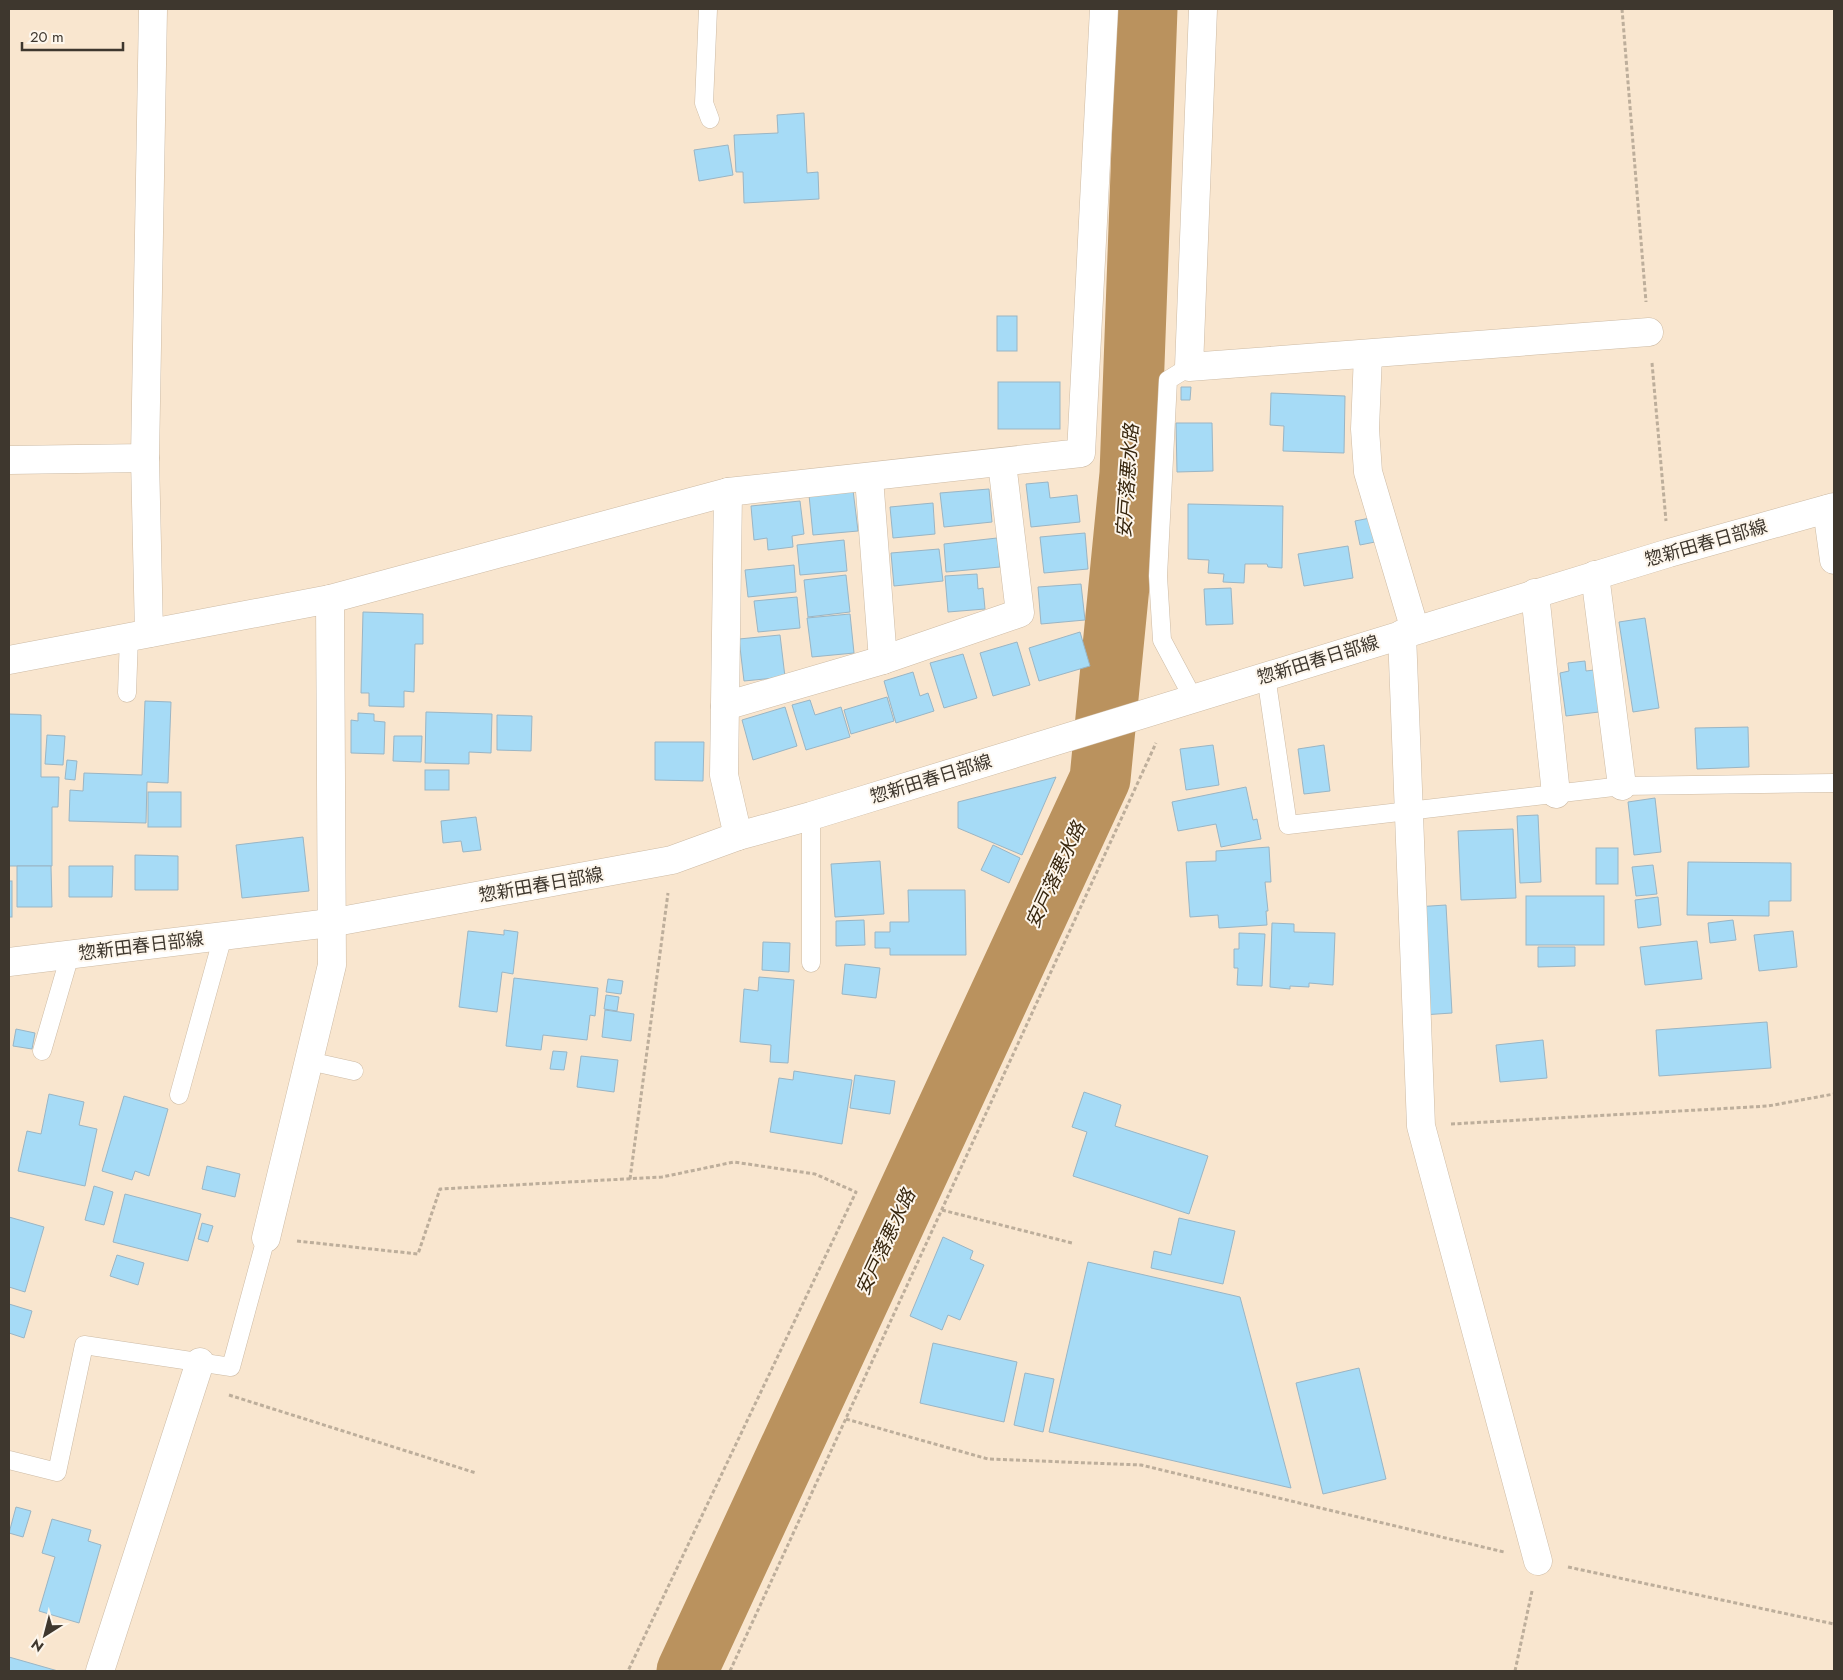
<svg xmlns="http://www.w3.org/2000/svg" width="1843" height="1680" font-family="Jost,'Noto Sans JP',sans-serif">
<style>
.lines{fill:none;stroke-linecap:round;stroke-linejoin:round}
.river{stroke:#ba925e;stroke-width:61}
.building{fill:#a6dbf6;stroke:#9ab5c4}
.service-casing{stroke:#cdbba5;stroke-width:19}
.minor-casing{stroke:#cdbba5;stroke-width:29}
.secondary-casing{stroke:#cdbba5;stroke-width:29}
.path{stroke:#bdae9b;stroke-width:3;stroke-dasharray:4 2.5;stroke-linecap:butt}
.service{stroke:#fff;stroke-width:18}
.minor{stroke:#fff;stroke-width:28}
.secondary{stroke:#fff;stroke-width:28}
.labels{text-anchor:middle;stroke-width:4;stroke-linejoin:round;paint-order:stroke}
.street-label{font-size:18px;fill:#3e372e;stroke:#fdf6ec}
.water-label{font-size:19px;font-style:italic;fill:#37260e;stroke:#fdf6ec}
</style>
<rect width="100%" height="100%" fill="#f9e6cf"/>
<g class="lines">
<!-- river -->
<path class="river" d="M687,1671L1100,779L1130,474L1147,9"/>
</g>
<!-- building -->
<g class="building">
<path d="M804,113L807,173L818,172L819,199L744,203L743,172H736L734,135L778,133L777,115Z"/>
<path d="M728,145L733,175L699,181L694,150Z"/>
<rect x="997" y="316" width="20" height="35"/>
<rect x="998" y="382" width="62" height="47"/>
<path d="M1181,387H1191L1190,400H1181Z"/>
<path d="M1271,393L1345,396L1344,453L1283,451L1284,426L1270,425Z"/>
<path d="M1176,423H1212L1213,471L1177,472Z"/>
<path d="M1048,482L1050,498L1077,495L1080,522L1031,527L1026,484Z"/>
<path d="M989,489L992,522L944,527L940,493Z"/>
<path d="M853,490L858,531L813,535L809,495Z"/>
<path d="M800,501L804,534L792,536L793,547L768,550L767,538L754,540L751,506Z"/>
<path d="M933,503L935,534L893,538L890,507Z"/>
<path d="M1188,504L1283,506L1282,568L1268,567L1267,564H1245L1244,583L1223,582L1224,574L1208,573L1209,560L1188,559Z"/>
<path d="M1370,518L1375,542L1360,545L1355,521Z"/>
<path d="M1085,533L1088,569L1044,573L1040,537Z"/>
<path d="M997,538L1000,567L946,572L944,544Z"/>
<path d="M844,540L847,571L800,575L797,545Z"/>
<path d="M1348,546L1353,578L1304,586L1298,554Z"/>
<path d="M939,549L943,581L894,586L891,553Z"/>
<path d="M794,565L796,592L748,597L745,570Z"/>
<path d="M977,574L978,589L983,588L985,609L948,612L945,576Z"/>
<path d="M846,575L850,612L808,617L804,580Z"/>
<path d="M1081,584L1085,620L1041,624L1038,587Z"/>
<path d="M1231,588L1233,624L1206,625L1204,589Z"/>
<path d="M797,597L800,628L758,632L754,601Z"/>
<path d="M363,612L423,614V644H415L414,692L404,691V707L369,706V693H361Z"/>
<path d="M850,614L854,653L812,657L807,618Z"/>
<path d="M1645,618L1659,708L1633,712L1619,622Z"/>
<path d="M1080,632L1090,666L1039,681L1029,648Z"/>
<path d="M780,635L785,677L744,681L739,639Z"/>
<path d="M1017,642L1030,685L993,696L980,653Z"/>
<path d="M963,654L977,698L944,708L930,663Z"/>
<path d="M1585,661L1586,671L1594,670L1599,712L1566,716L1560,673L1569,671L1568,663Z"/>
<path d="M913,672L920,696L928,693L934,711L896,723L884,681Z"/>
<path d="M887,697L894,721L851,734L844,710Z"/>
<path d="M810,700L815,715L841,707L850,737L806,750L792,705Z"/>
<path d="M145,701L171,702L168,783L147,782L146,823L69,821L70,790L83,791L84,773L142,775Z"/>
<path d="M785,707L797,746L753,760L742,720Z"/>
<path d="M426,712L492,714L491,753L469,752V764L425,763Z"/>
<path d="M358,713L374,714V721L385,722L384,754L351,753V720L358,721Z"/>
<path d="M9,714L41,715V777H59L58,807H52V866H9Z"/>
<path d="M497,715L532,716L531,751L497,750Z"/>
<path d="M1748,727L1749,767L1697,769L1695,728Z"/>
<path d="M47,735L65,736L63,765L45,764Z"/>
<path d="M394,736H422L421,762L393,761Z"/>
<path d="M655,742H704L703,781L655,780Z"/>
<path d="M1213,745L1219,785L1186,790L1180,749Z"/>
<path d="M1324,745L1330,791L1304,794L1298,749Z"/>
<path d="M67,760L77,761L75,780L65,779Z"/>
<rect x="425" y="770" width="24" height="20"/>
<path d="M1056,777L1022,855L958,828V802Z"/>
<path d="M1246,787L1253,820L1257,819L1261,839L1221,847L1216,824L1178,831L1172,802Z"/>
<rect x="148" y="792" width="33" height="35"/>
<path d="M1655,798L1661,852L1634,855L1628,802Z"/>
<path d="M1538,815L1541,882L1520,883L1517,816Z"/>
<path d="M476,817L481,850L463,852L461,841L443,843L441,821Z"/>
<path d="M1513,829L1516,898L1461,900L1458,831Z"/>
<path d="M303,837L309,891L242,898L236,845Z"/>
<path d="M993,845L1020,858L1009,883L981,870Z"/>
<path d="M1269,847L1271,882H1265L1268,911H1266L1267,925L1219,928L1218,915L1190,917L1186,862L1216,861V851Z"/>
<rect x="1596" y="848" width="22" height="36"/>
<path d="M135,855L178,856V890H135Z"/>
<path d="M880,861L884,914L835,917L831,864Z"/>
<path d="M1688,862L1791,863V901H1769V916L1687,915Z"/>
<path d="M1653,865L1657,894L1636,896L1632,867Z"/>
<path d="M17,866H51L52,907H17Z"/>
<path d="M69,866H113L112,897H69Z"/>
<rect x="9" y="881" width="3" height="36"/>
<path d="M908,890H965L966,955H890V948H875V932H890V922H909Z"/>
<rect x="1526" y="896" width="78" height="49"/>
<path d="M1658,897L1661,925L1638,928L1635,900Z"/>
<path d="M1446,905L1452,1013L1422,1015L1415,907Z"/>
<path d="M864,920L865,945L836,946V921Z"/>
<path d="M1733,920L1736,940L1710,943L1708,923Z"/>
<path d="M1272,923L1294,924V932L1335,933L1333,985L1309,983V987L1290,986V989L1270,987Z"/>
<path d="M504,930L518,932L513,974L502,972L497,1012L459,1007L468,931L504,935Z"/>
<path d="M1793,931L1797,967L1759,971L1754,935Z"/>
<path d="M1239,933L1265,934L1262,986L1237,985L1238,968H1234V949H1239Z"/>
<path d="M1697,941L1702,979L1645,985L1640,947Z"/>
<path d="M763,942L790,943L789,972L762,970Z"/>
<path d="M1538,947H1575V966L1538,967Z"/>
<path d="M845,964L880,968L876,998L842,994Z"/>
<path d="M759,977L794,980L788,1063L770,1062L771,1045L740,1042L744,989L758,991Z"/>
<path d="M514,978L598,988L595,1016L590,1015L587,1040L543,1035L541,1050L506,1046Z"/>
<path d="M608,979L623,981L621,994L606,992Z"/>
<path d="M606,995L619,997L617,1011L604,1009Z"/>
<path d="M605,1010L634,1014L631,1041L602,1037Z"/>
<path d="M1767,1022L1771,1068L1659,1076L1656,1030Z"/>
<path d="M16,1029L35,1033L32,1049L13,1046Z"/>
<path d="M1543,1040L1547,1078L1500,1082L1496,1045Z"/>
<path d="M553,1051L567,1052L564,1070L550,1069Z"/>
<path d="M581,1056L618,1060L614,1092L577,1087Z"/>
<path d="M794,1071L852,1080L842,1144L770,1132L779,1078L793,1080Z"/>
<path d="M855,1075L895,1081L890,1114L850,1108Z"/>
<path d="M1084,1092L1121,1105L1115,1126L1208,1156L1189,1214L1073,1176L1087,1132L1072,1127Z"/>
<path d="M49,1094L84,1102L79,1125L97,1129L85,1186L18,1171L27,1131L41,1134Z"/>
<path d="M124,1096L168,1109L149,1176L135,1171L132,1180L102,1171Z"/>
<path d="M207,1166L240,1174L235,1197L202,1189Z"/>
<path d="M94,1186L113,1192L104,1225L85,1220Z"/>
<path d="M125,1194L201,1214L188,1261L113,1242Z"/>
<path d="M9,1217L44,1227L25,1292L9,1287Z"/>
<path d="M1179,1218L1235,1231L1223,1284L1151,1268L1154,1251L1171,1255Z"/>
<path d="M202,1223L213,1226L208,1242L198,1239Z"/>
<path d="M943,1237L973,1251L970,1259L984,1265L960,1320L948,1315L942,1330L910,1316Z"/>
<path d="M117,1255L144,1263L138,1285L110,1276Z"/>
<path d="M1088,1262L1240,1297L1291,1488L1049,1432Z"/>
<path d="M9,1304L32,1311L24,1338L9,1333Z"/>
<path d="M933,1343L1017,1362L1004,1422L920,1403Z"/>
<path d="M1359,1368L1386,1479L1323,1494L1296,1383Z"/>
<path d="M1025,1373L1054,1379L1043,1432L1014,1425Z"/>
<path d="M16,1507L31,1511L23,1537L9,1533Z"/>
<path d="M52,1519L91,1530L88,1541L101,1545L79,1623L39,1611L55,1557L42,1553Z"/>
<path d="M9,1657L58,1671H9Z"/>
</g>
<g class="lines">
<!-- service casing -->
<g class="service-casing">
<g id="service">
<path d="M708,9L704,103L710,119"/>
<path d="M1189,367L1168,380L1158,576L1162,640L1193,698"/>
<path d="M1266,676L1288,825L1622,786L1834,783"/>
<path d="M127,693L129,637"/>
<path d="M811,816V963"/>
<path d="M42,1051L70,955"/>
<path d="M309,1061L354,1071"/>
<path d="M179,1095L223,936"/>
<path d="M9,1460L57,1472L84,1345L231,1367L266,1238"/>
</g>
</g>
<!-- minor casing -->
<g class="minor-casing">
<g id="minor">
<path d="M1203,9L1189,367L1649,332"/>
<path d="M1368,354L1365,429L1368,472L1415,630"/>
<path d="M145,458L149,633"/>
<path d="M9,460L145,458L153,9"/>
<path d="M869,478L883,660"/>
<path d="M728,492L724,775L738,836"/>
<path d="M1827,509L1834,560"/>
<path d="M1595,575L1622,786"/>
<path d="M1535,593L1556,794"/>
<path d="M1402,634L1421,1126L1538,1561"/>
<path d="M9,660L330,599L728,492L1081,453L1104,9"/>
<path d="M725,706L883,660L1020,613L1002,463"/>
<path d="M266,1238L332,965L330,599"/>
<path d="M100,1671L200,1362"/>
</g>
</g>
<!-- secondary casing -->
<g class="secondary-casing">
<path id="secondary" d="M9,962L330,923L672,860L738,836L811,816L1669,553L1834,507"/>
</g>
<!-- path -->
<g class="path">
<path d="M1622,9L1646,302"/>
<path d="M1652,363L1666,521"/>
<path d="M1451,1124L1768,1106L1834,1094"/>
<path d="M630,1179L668,893"/>
<path d="M942,1210L1072,1243"/>
<path d="M297,1241L418,1254L440,1189L662,1177L734,1162L815,1174L856,1192L628,1671"/>
<path d="M229,1395L476,1473"/>
<path d="M846,1419L988,1459L1141,1465L1504,1552"/>
<path d="M1568,1567L1834,1624"/>
<path d="M730,1671L1156,743"/>
<path d="M1515,1671L1532,1591"/>
</g>
<!-- service -->
<use href="#service" class="service"/>
<!-- minor -->
<use href="#minor" class="minor"/>
<!-- secondary -->
<use href="#secondary" class="secondary"/>
</g>
<g class="labels">
<!-- street labels -->
<g class="street-label">
<text transform="translate(1706 543) rotate(-16)" y="6">惣新田春日部線</text>
<text transform="translate(1318 660) rotate(-17)" y="6">惣新田春日部線</text>
<text transform="translate(931 779) rotate(-17)" y="6">惣新田春日部線</text>
<text transform="translate(541 885) rotate(-10)" y="6">惣新田春日部線</text>
<text transform="translate(141 946) rotate(-7)" y="6">惣新田春日部線</text>
</g>
<!-- water labels -->
<g class="water-label">
<text transform="translate(1127 481) rotate(-86)" y="7">安戸落悪水路</text>
<text transform="translate(1055 875) rotate(-65)" y="7">安戸落悪水路</text>
<text transform="translate(885 1242) rotate(-65)" y="7">安戸落悪水路</text>
</g>
</g>
<!-- border -->
<rect width="1843" height="1680" fill="none" stroke="#3e372e" stroke-width="20"/>
<!-- north arrow -->
<g transform="translate(45 1635) rotate(216)" stroke="#fdf6ec" stroke-width="4" paint-order="stroke">
<path d="M0-4L9 19L0 12L-9 19Z" fill="#3e372e"/>
<text y="-8" font-size="14" font-weight="bold" text-anchor="middle" fill="#3e372e">N</text>
</g>
<!-- scale -->
<path d="M22 42v8h101v-8" fill="none" stroke="#3e372e" stroke-width="2.5"/>
<text x="30" y="42" font-size="15" fill="#3e372e" stroke="#fdf6ec" stroke-width="4" paint-order="stroke">20 m</text>
</svg>
